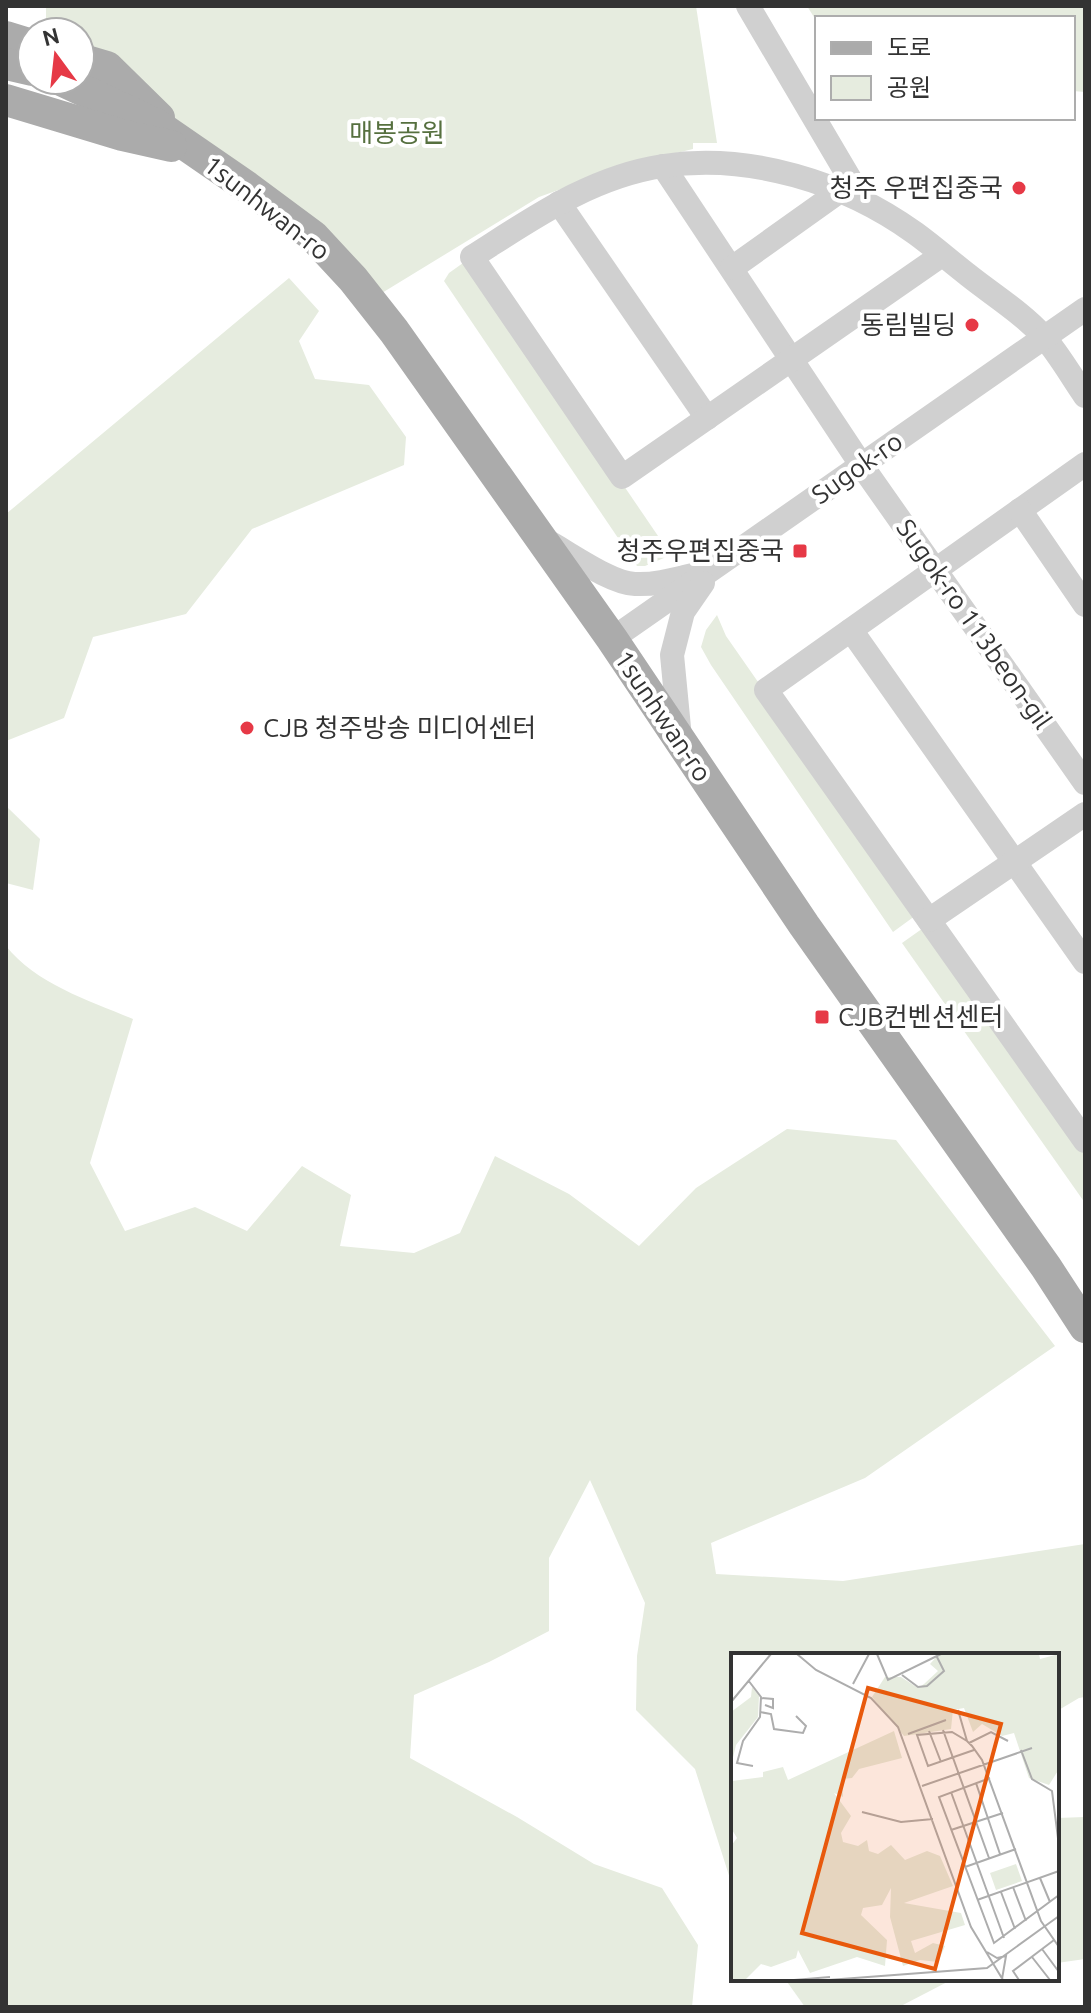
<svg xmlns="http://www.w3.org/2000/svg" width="1091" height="2013" font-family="Ubuntu,'Noto Sans KR',sans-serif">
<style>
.green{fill:#e6ecdf}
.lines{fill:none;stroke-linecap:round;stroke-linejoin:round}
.minor{stroke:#d0d0d0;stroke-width:24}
.major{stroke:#ababab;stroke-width:32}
.poi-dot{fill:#e63946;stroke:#fff;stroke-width:3}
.labels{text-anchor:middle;stroke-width:8;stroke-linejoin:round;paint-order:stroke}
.park-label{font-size:26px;fill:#56703f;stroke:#fff}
.poi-label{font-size:26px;fill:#333;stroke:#fff;text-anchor:end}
.street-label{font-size:26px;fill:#333;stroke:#fff}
.inset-road{fill:none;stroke:#adadad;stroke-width:2}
.view{fill:#e8590c;fill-opacity:0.15;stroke:#e8590c;stroke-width:4}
.inset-edge{fill:none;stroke:#333;stroke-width:4}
</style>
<rect width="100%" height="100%" fill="#fff"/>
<!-- green -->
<g class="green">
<path d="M46,6H696L717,143H693V149L631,164L539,197L377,296L80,72V32H46Z"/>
<path d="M807,6H1085V92L1073,91V18H817V22Z"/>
<path d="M463,263H472L671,555L645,566H637L444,281L449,273Z"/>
<path d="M289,278L319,311L299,341L315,379L369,385L406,437L404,465L252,529L186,614L93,637L64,718L6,741V514Z"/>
<path d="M717,615L726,636L919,913L893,932L711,665L701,647L706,630Z"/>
<path d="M6,806L40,839L33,890L6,883Z"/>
<path d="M926,926L1085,1151V1203L902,943Z"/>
<path d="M6,946C36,984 90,1001 133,1019L90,1163L125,1231L195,1207L247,1231L302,1166L351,1195L340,1246L414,1253L460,1233L495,1156L569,1194L639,1246L696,1188L787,1129L896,1140L1055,1346L865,1478L711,1543L716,1574L843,1581L1085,1544V1697L1079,1698L1057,1711V1655H733V1888L695,1769L636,1710L637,1656L645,1603L590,1480L549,1558V1631L489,1662L414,1695L410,1758L517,1817L594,1864L662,1888L698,1945L692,2007H6Z"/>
<path d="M1085,1817V1959L1057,1963V1818Z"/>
<path d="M785,1979H953L899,2007H805Z"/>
</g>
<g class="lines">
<!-- minor -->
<g class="minor">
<path d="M748,6L863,201"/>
<path d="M663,166L862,466L1085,783"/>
<path d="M559,203L707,418"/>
<path d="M942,255L622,477L472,257C532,219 590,177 663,166C750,153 844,182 915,233C933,246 950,261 968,275C993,295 1021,312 1043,336C1059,354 1071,376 1085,396"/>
<path d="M732,268L840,191"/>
<path d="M1085,464L766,690L1085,1141"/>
<path d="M1020,510L1085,605"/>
<path d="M545,540C568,552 610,583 635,584C656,585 676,579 697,574"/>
<path d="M851,630L1085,962"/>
<path d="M612,639L1085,309"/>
<path d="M680,738L672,655L683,612L703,583"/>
<path d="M929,920L1085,814"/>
</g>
<!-- major -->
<g class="major">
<path d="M6,37L32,45"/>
<path d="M80,59L107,67L159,118"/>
<path d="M6,64L32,70"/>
<path d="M61,80L157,125L247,187L313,236L353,279L394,331L612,639L804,925L1046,1267L1085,1327"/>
<path d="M6,100L122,135L171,146"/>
</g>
</g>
<!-- markers -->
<g class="poi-dot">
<circle cx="1019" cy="188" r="8"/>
<circle cx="972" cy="325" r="8"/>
<rect x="792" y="543" width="16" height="16" rx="4"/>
<circle cx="247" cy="728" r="8"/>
<rect x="814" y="1009" width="16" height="16" rx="4"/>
</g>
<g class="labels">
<!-- park labels -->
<g class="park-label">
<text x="397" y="142">매봉공원</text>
</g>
<!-- poi labels -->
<g class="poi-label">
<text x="1003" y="197">청주 우편집중국</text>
<text x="956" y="334">동림빌딩</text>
<text x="784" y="560">청주우편집중국</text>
<text x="263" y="737" text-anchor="start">CJB 청주방송 미디어센터</text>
<text x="838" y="1026" text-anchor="start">CJB컨벤션센터</text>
</g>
<!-- street labels -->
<g class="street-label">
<text transform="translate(267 208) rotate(38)" y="9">1sunhwan-ro</text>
<text transform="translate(857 468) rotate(-35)" y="9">Sugok-ro</text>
<text transform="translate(974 624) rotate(55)" y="9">Sugok-ro 113beon-gil</text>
<text transform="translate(663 716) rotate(56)" y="9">1sunhwan-ro</text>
</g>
</g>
<!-- overview -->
<g transform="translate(731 1653)">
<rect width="328" height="328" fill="#fff"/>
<path d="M208,1H308L309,6L328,1V116L318,132L298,125L283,80L271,83L251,71L242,79L233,55L222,57L220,76L173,83L141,44L154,24H170L187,35L193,31L207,18L199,11ZM21,34L28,43L27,64L5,92L0,113V59L20,44ZM163,78L171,105L128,116L121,125L111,126L112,144L103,140L120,163L110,180L112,189L127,193L136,187L138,198L147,201L160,192L174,207L196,198L209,203L222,233L173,250L230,260L234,272L180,288L184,300L202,290L214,293L207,309L189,307L172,313L159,264L160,235L151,252L132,255L130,262L156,287L154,313L126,304L79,320L67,297L65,305L40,314L30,311L14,327H0V193L6,185L0,175V114L1,128L32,124V119L52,114L57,127ZM285,211L291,228L265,237L259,220Z" fill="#e6ecdf"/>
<path class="inset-road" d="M66,1L85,17L140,45L167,74L240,274L272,327M146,1L157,27L210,1M171,22L187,34L196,33L213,18L206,4M17,27L30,44L29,64L12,88L6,110L22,113M122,31L138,1M30,45L42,46V55L34,52M0,49L40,1M227,57L236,88M29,59L40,61L43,76L72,80L75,73L65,63M212,77L258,205M198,78L210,109M177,81L215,67M238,90L260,79L277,88M243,97L197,113L186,82L221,79L236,88L241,93L251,107L310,268L328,294M290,97L301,126L321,138L328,193M259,125L208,144L263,290L328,242M245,130L269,201M191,133L301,95M220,139L273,285M131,159L170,169L202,166M220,177L272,160M234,214L285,196M309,225L319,249M282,234L295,268M270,239L284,276M246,247L328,218M311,296L328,319M256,299L266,305L275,303L271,326M301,304L319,327M63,327L99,324M97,327L256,315L328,263M288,327L282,318L323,287"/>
<path class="view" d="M137,35L270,71L204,316L71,280Z"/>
<rect width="328" height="328" class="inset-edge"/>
</g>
<!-- border -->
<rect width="1091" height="2013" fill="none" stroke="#333333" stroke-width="16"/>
<!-- legend -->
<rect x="815" y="16" width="260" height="104" fill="#ffffff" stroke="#adadad" stroke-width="2"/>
<rect x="831" y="42" width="40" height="12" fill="#ababab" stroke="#adadad" stroke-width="2"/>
<text x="887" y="56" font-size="24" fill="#333333">도로</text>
<rect x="831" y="76" width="40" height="24" fill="#e6ecdf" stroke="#adadad" stroke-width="2"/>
<text x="887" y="96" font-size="24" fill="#333333">공원</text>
<!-- north arrow -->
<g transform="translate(56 56) rotate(345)"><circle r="38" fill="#ffffff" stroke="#adadad" stroke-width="2"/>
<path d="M0-6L14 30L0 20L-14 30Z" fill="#e63946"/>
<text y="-12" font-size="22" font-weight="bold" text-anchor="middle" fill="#333333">N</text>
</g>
</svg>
